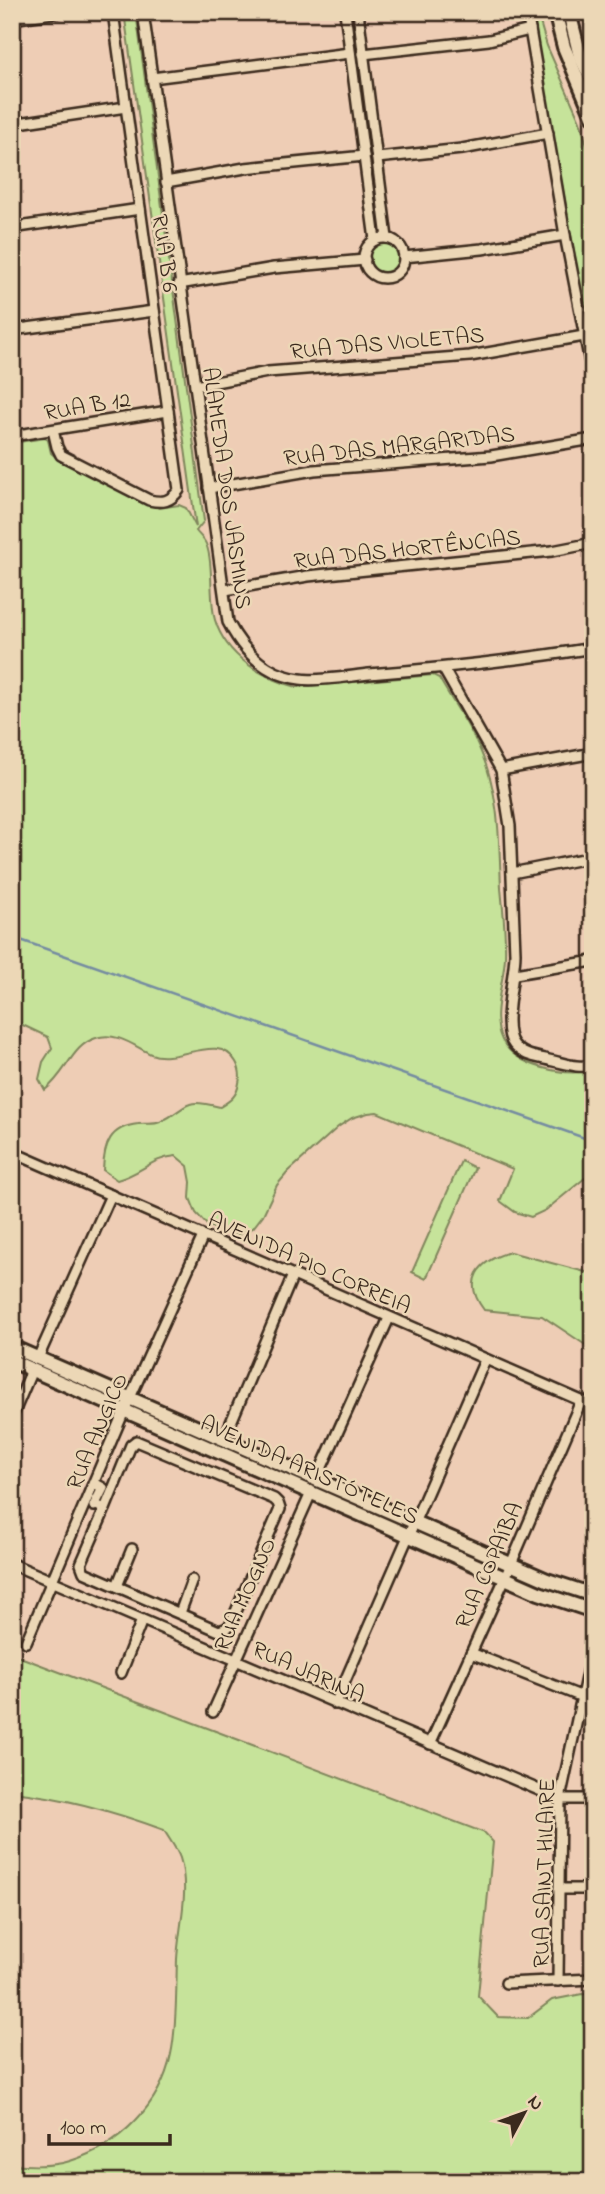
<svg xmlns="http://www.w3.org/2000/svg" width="605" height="2194" font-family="'Indie Flower',sans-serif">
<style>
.green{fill:#c6e39a;stroke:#80865c;stroke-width:2}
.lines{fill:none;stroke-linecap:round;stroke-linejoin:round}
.stream{stroke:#758ca1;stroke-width:2.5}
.street-casing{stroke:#3b2a1e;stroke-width:14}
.secondary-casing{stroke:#3b2a1e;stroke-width:18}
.street{stroke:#ecd7b6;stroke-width:9}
.secondary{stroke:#ecd7b6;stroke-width:12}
.labels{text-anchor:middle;stroke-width:5;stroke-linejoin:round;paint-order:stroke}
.street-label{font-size:23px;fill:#3b2a1e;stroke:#ecd7b6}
</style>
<rect width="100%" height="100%" fill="#eecdb5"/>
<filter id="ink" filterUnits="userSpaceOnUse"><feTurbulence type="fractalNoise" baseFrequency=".0143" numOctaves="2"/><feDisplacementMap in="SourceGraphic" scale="14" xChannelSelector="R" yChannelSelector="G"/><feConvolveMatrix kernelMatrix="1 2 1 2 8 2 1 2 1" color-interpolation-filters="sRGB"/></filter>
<g filter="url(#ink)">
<!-- green -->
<g class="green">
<path d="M124,12H136L204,521L196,531C199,535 204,539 206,544C214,563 209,599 215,620C226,656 263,679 297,687L433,675L439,678C453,703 470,725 481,752C500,795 499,842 501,888C503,910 506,934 505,957C504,983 490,1016 502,1040C516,1067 565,1077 593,1070V1179L585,1178L546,1210L531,1217L515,1212L500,1201L513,1169L377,1112L368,1113L352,1118L338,1127L288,1172L277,1185L263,1215L253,1228L238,1235L222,1232L207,1225L196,1213L190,1198L191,1182L188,1166L176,1156C151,1158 141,1174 117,1180L103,1170C104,1144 110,1127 138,1124C145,1123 154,1125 160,1122C191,1107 180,1097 220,1107C231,1100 237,1096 239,1083C241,1075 240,1069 236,1062C219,1031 177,1065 151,1054C134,1046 116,1031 96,1038C72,1045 67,1073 45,1090L39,1079L43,1062L52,1048L48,1037L12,1020V443L45,438L48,440L51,453L58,459L159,508L179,505L186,508L196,527Z"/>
<path d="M347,12H353L383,233L380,235Z"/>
<path d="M531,12H537L547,46L580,121L593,166V357Z"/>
<circle cx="384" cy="258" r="16"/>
<path d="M461,1161L475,1168L426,1279L412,1272Z"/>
<path d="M510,1252L593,1274V1350L542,1316L484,1310C462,1281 478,1261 510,1252Z"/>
<path d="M12,1654L485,1833L493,1842L478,1996L498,2017L528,2018L552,2000L582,1994L593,1995V2182H12V2164C31,2166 51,2167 70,2161C119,2146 161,2105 171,2054C177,2028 176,1987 177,1959C179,1926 190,1890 180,1858C177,1849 169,1839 164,1830C118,1813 62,1797 12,1792Z"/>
</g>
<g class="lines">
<!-- stream -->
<g class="stream">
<path d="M12,937L593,1141"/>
<path d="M539,2182L593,2172"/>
</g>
<!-- street casing -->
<g class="street-casing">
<g id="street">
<path d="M143,12L228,622C243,651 265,675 300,679C317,682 350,676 369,674C444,668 518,660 593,648"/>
<path d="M345,12L375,240"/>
<path d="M358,12L387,238"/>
<path d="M527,12L565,235L593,378"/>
<path d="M12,19L59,12"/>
<path d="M363,54L489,40L530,30"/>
<path d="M152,78L350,53"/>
<path d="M12,124L126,107"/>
<path d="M377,158L462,149L548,133"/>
<path d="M166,182L245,168L364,156"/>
<path d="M12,228L140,209"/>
<circle cx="384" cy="258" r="20"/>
<path d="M404,257L482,249L565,235"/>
<path d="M179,284L274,268L365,260"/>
<path d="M12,330L154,311"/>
<path d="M195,386L268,372L470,356L584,336"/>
<path d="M53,430L57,447L61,455L149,500C163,503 170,502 179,490L113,12"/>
<path d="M12,436L168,411"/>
<path d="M209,488L314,470L491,456L593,439"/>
<path d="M225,590L308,576L552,551L593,543"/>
<path d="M443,668L501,770L510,826L515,953C515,977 500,1029 514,1045C523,1056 537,1057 549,1060C564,1063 578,1069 593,1065"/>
<path d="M501,770L593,753"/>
<path d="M512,873L593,857"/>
<path d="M515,974L593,961"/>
<path d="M12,1152L593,1406"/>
<path d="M38,1358L111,1195"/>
<path d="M12,1417L32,1370"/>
<path d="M224,1439L293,1275"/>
<path d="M316,1480L389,1318"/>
<path d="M94,1483L103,1488L94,1506"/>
<path d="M96,1505L105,1509L81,1564L84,1572L219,1631L227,1628L231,1623L280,1509L278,1503L274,1499L136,1441L131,1445L105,1509"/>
<path d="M12,1564L560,1799H593"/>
<path d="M117,1586L132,1549"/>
<path d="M180,1613L192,1580"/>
<path d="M26,1642L124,1411L203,1236"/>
<path d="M471,1653L580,1696"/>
<path d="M121,1673L142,1620"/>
<path d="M335,1704L485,1360"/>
<path d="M213,1712L311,1493"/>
<path d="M430,1744L505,1578L581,1401"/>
<path d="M559,1889H593"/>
<path d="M558,1981L560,1799L593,1645"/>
<path d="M506,1983L593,1979"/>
</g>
</g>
<!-- secondary casing -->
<g class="secondary-casing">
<g id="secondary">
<path d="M555,12L564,47L593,116"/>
<path d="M569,12L580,56L593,83"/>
<path d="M12,1347L547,1580L593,1595"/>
<path d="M12,1361L539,1593L593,1611"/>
</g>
</g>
<!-- street -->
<use href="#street" class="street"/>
<!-- secondary -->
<use href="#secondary" class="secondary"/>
</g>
</g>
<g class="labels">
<!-- street labels -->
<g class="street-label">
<text transform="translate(166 253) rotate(82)" y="8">RUA B 6</text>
<text transform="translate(387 342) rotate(-5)" y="8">RUA DAS VIOLETAS</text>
<text transform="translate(87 405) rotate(-9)" y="8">RUA B 12</text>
<text transform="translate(399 445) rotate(-6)" y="8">RUA DAS MARGARIDAS</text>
<text transform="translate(228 488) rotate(82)" y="8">ALAMEDA DOS JASMINS</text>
<text transform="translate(407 548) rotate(-6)" y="8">RUA DAS HORTÊNCIAS</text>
<text transform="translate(310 1262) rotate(24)" y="8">AVENIDA PIO CORREIA</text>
<text transform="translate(96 1431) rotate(-67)" y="8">RUA ANGICO</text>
<text transform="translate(310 1469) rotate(24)" y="8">AVENIDA ARISTÓTELES</text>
<text transform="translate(488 1565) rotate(-66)" y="8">RUA COPAÍBA</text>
<text transform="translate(244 1594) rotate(-66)" y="8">RUA MOGNO</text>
<text transform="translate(309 1671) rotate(24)" y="8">RUA JARINA</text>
<text transform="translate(543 1873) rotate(-88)" y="8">RUA SAINT HILAIRE</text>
</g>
</g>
<!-- margin -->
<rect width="605" height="2194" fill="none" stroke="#ecd7b6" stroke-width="42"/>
<rect x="21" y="21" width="563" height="2152" fill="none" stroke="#3b2a1e" stroke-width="2.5" filter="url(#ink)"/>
<!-- north arrow -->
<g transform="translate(524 2113) rotate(49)" stroke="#ecd7b6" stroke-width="5" paint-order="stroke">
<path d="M0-5L12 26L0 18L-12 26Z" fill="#3b2a1e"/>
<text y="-10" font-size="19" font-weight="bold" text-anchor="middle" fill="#3b2a1e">N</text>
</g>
<!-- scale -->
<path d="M49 2134v10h121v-10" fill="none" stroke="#3b2a1e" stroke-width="3.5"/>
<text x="60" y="2134" font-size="21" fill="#3b2a1e" stroke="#ecd7b6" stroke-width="5" paint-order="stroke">100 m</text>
</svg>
